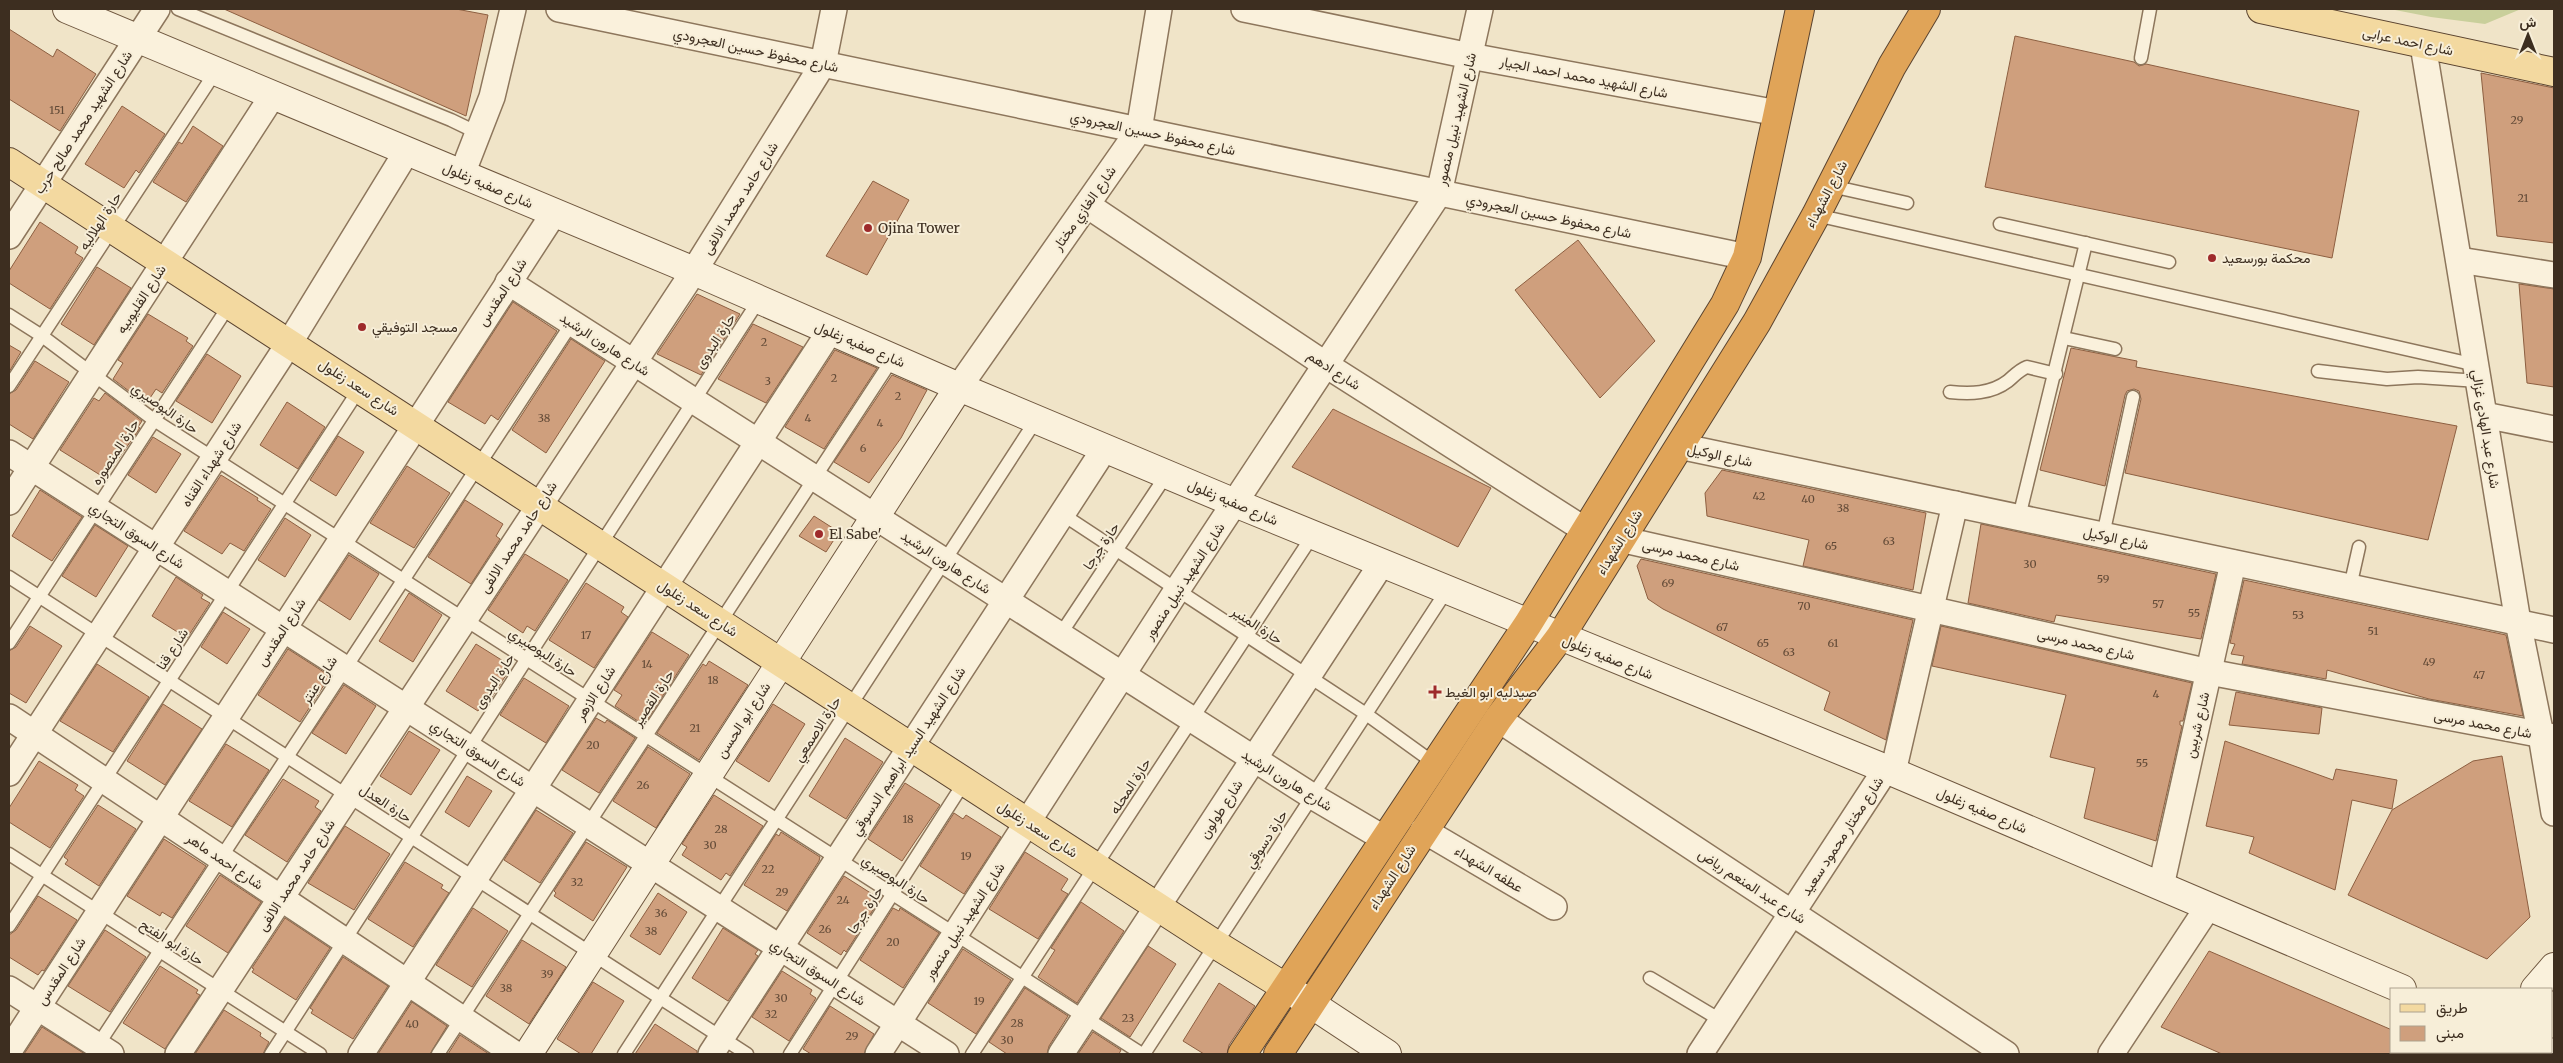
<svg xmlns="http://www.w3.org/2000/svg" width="2563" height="1063" font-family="Merriweather,Vazirmatn,serif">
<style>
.green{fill:#c9cf9b}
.building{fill:#cf9f7d;stroke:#8d5f41}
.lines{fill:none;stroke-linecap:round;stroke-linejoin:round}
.lane-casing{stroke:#8d765c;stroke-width:15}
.street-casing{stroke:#8d765c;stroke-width:28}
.secondary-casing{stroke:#6f573f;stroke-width:30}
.primary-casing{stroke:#5b4430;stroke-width:30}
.highway-casing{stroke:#5b4430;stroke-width:30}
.lane{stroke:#faf1dc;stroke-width:12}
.street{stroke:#faf1dc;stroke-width:25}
.secondary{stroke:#faf1dc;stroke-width:28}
.primary{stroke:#f3d9a0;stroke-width:28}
.highway{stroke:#e0a458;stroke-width:28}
.poi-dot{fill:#9e2a2b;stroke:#f7eed8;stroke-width:2}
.labels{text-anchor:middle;stroke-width:4;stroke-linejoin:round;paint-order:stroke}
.number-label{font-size:11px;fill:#624a37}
.street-label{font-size:14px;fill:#3d2e20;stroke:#f7eed8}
.poi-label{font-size:14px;fill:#3d2e20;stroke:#f7eed8;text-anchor:start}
</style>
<rect width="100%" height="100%" fill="#f0e4c8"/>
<!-- green -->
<path class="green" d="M2390,9H2521L2485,24L2431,17Z"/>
<!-- building -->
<g class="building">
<path d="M224,9H456L488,15L466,116Z"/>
<path d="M9,29L53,57L57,49L96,74L60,131L9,99Z"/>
<path d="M2015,36L2134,62L2139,66L2146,64L2359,111L2332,258L1985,187Z"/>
<path d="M2481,73L2554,88V243L2497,236Z"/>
<path d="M122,106L165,134L139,173L136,170L124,188L85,164Z"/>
<path d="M193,126L223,146L186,202L153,182L179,142L182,144Z"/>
<path d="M873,181L909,200L867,275L826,256Z"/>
<path d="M40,222L78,247L75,253L83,258L50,309L9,283V271Z"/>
<path d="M1578,240L1655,341L1600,398L1515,290Z"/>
<path d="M97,267L131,288L94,345L61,324Z"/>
<path d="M2519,284L2554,289V387L2527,383Z"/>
<path d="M697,294L740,314L701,375L657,354Z"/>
<path d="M513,302L557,331L498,420L491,415L485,424L448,402Z"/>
<path d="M148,314L188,338L186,341L193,346L162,393L156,389L146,404L113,379L123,363L118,360Z"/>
<path d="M753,324L803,347L766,403L718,379Z"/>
<path d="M571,339L605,361L546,453L512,430Z"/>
<path d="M9,345L21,352L9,372Z"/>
<path d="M2071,348L2137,361L2136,367L2457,426L2428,540L2125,473L2141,399L2139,391L2134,389L2127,391L2125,395L2105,486L2040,470Z"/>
<path d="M835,350L877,368L824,449L785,427Z"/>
<path d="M207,354L241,376L212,423L176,401Z"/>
<path d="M35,361L69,382L33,439L9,424V394L16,390Z"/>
<path d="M892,375L927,390L901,438L869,483L834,462Z"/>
<path d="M105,393L142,421L138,427L140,428L105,478L60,450L94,398L99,401Z"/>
<path d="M287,402L325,427L298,469L260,445Z"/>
<path d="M1333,409L1491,488L1458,547L1292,467Z"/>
<path d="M338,436L364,452L336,496L310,480Z"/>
<path d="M153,437L181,454L156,493L128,475Z"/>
<path d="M407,466L450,493L414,548L370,523Z"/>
<path d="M1722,470L1926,513L1913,590L1803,566L1809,540L1707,516L1705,493Z"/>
<path d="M221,475L258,498L257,500L271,509L244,551L230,543L222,554L184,531Z"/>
<path d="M40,490L82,517L52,561L12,536Z"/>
<path d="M465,500L503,524L496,536L500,539L471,584L428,557Z"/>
<path d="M814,516L839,532L826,552L799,536Z"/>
<path d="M285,518L311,535L285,577L258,560Z"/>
<path d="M1981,524L2216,574L2201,639L2056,615L2054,622L1968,603Z"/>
<path d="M95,525L128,546L96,597L62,576Z"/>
<path d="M525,554L568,580L535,631L527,626L523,633L488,610Z"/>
<path d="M349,555L379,574L350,620L319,600Z"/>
<path d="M1641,559L1913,620L1886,740L1824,710L1830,692L1663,609L1648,599L1637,566Z"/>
<path d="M176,577L203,595L201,598L210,603L187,638L152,616Z"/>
<path d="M2244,580L2506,635L2523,716L2429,699L2327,670L2326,679L2242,664L2244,656L2231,654L2235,644L2230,643Z"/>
<path d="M586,583L624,607L621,612L628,617L594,668L549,640Z"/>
<path d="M409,593L442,615L413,662L379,641Z"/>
<path d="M223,612L250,629L227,664L201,647Z"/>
<path d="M30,626L62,646L26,703L9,693V651L16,647Z"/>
<path d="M1941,626L2192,683L2183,721H2180V725L2182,726L2156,841L2084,818L2095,768L2050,757L2066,695L1932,666Z"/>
<path d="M652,632L689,655L644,725L615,706L622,695L614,690Z"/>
<path d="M476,644L508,664L506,667L510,669L486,706L482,704L478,711L446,691Z"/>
<path d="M288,649L330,676L300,722L258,695Z"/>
<path d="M709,661L748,685L699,760L657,733L703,664L706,666Z"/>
<path d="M97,664L149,697L113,752L60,721Z"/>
<path d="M524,678L569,706L546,743L500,715Z"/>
<path d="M344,685L376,706L346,754L312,733Z"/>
<path d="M2236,692L2322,708L2319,734L2229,725Z"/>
<path d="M163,704L202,729L165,785L127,761Z"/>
<path d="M773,704L805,724L769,782L736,761Z"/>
<path d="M596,718L605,723L607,720L635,738L599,793L562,770Z"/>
<path d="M409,731L440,750L411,795L380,776Z"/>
<path d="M845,738L883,762L846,819L809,796Z"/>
<path d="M2225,741L2333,780L2336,769L2397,780L2392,809L2352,800L2335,890L2249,853L2254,837L2206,826Z"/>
<path d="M226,744L269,770L232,827L189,801Z"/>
<path d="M648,747L690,774L656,828L613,801Z"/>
<path d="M2502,756L2530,917L2487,959L2348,895L2392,810L2473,761Z"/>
<path d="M39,761L78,785L75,790L84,796L50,848L9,822V808Z"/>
<path d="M467,776L492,791L469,827L445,812Z"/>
<path d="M283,779L319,801L315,807L321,811L287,862L245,835Z"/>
<path d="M905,783L940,805L902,861L868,839Z"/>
<path d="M714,795L763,826L730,876L726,873L721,880L682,855L687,847L682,844Z"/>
<path d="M98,805L136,829L99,886L65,864L68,860L64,857Z"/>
<path d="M536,810L573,833L540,883L504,860Z"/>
<path d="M954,813L963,819L966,815L1001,837L964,894L920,866Z"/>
<path d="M345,826L390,854L354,910L308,883Z"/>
<path d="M781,832L820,857L819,861L787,911L744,885L776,834L779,836Z"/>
<path d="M164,839L206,866L172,918L162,912L160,916L127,896Z"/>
<path d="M586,842L627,867L593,921L554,896L556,893L554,891Z"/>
<path d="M1025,852L1068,879L1061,890L1068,894L1038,939L989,909Z"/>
<path d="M405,862L443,885L441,888L449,893L413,947L368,919Z"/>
<path d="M220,875L261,902L228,953L186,926Z"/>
<path d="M844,876L880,899L846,952L844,950L841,955L807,933Z"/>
<path d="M658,893L687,912L660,955L630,936Z"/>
<path d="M38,896L77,920L44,971L42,970L38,975L9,957V935L16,930Z"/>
<path d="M1081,902L1124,931L1077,1003L1038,977L1055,950L1051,948Z"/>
<path d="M473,908L508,931L472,987L436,965Z"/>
<path d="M893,908L899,911L900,908L939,933L903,988L860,960Z"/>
<path d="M285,918L330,948L296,1000L252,972L254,969L252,968Z"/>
<path d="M723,928L758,950L755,954L758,956L728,1001L692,978Z"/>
<path d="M105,930L146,957L110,1012L68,986Z"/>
<path d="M522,940L566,967L529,1024L486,996Z"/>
<path d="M1148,946L1176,964L1130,1037L1101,1018Z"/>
<path d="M963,949L1011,980L976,1034L928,1003Z"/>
<path d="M2209,951L2392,1030V1054H2222L2161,1027Z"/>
<path d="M343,957L388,986L353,1039L311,1013L313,1010L310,1008Z"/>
<path d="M160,966L198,990L196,993L200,995L165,1049L123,1023Z"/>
<path d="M782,971L812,990L810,994L816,998L789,1041L752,1017Z"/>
<path d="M593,982L624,1001L591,1054H581L557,1039Z"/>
<path d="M1219,983L1255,1006L1229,1045L1227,1054H1204L1183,1041Z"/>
<path d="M1025,988L1068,1016L1049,1046L1047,1054H1007L989,1042Z"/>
<path d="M412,1002L447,1026L430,1054H378Z"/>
<path d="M830,1006L874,1034L864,1054H811L803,1049Z"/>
<path d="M224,1010L261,1033L260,1036L269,1042L263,1054H195Z"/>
<path d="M655,1024L697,1051V1054H635Z"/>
<path d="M42,1027L85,1054H24Z"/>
<path d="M1093,1032L1121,1050L1119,1054H1078Z"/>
<path d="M460,1035L489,1054H448Z"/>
</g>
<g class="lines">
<!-- lane casing -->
<g class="lane-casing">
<g id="lane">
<path d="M178,9L451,120L478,133"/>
<path d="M2141,58L2150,9"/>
<path d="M1831,186L1907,203"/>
<path d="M1816,215L2476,365"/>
<path d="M2000,224L2169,262"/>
<path d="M9,315L42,336L154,420L1142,1054"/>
<path d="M2064,338L2115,349"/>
<path d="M2318,371L2387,379L2418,377L2479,381"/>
<path d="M9,386L216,71"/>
<path d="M1950,392C1970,394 1991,394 2008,381C2014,376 2019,370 2027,367L2056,374"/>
<path d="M1062,514L1366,714L1434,763"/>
<path d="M2019,517L2086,243"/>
<path d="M2103,535L2133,397"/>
<path d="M9,577L747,1054"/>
<path d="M2350,587L2359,547"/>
<path d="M1060,635L1167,474"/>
<path d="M9,643L230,304"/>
<path d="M9,854L320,1054"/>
<path d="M9,926L360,388"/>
<path d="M1650,978L1722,1021"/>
<path d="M96,1048L572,323"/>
<path d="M271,1054L759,300"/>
<path d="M438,1054L893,358"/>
<path d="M624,1054L1036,420"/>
<path d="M790,1054L965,781"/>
<path d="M972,1054L1313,535"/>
<path d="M1144,1054L1447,590"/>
</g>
</g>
<!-- street casing -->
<g class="street-casing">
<g id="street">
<path d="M559,9L1747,257"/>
<path d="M1244,9L1470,56L1778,113"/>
<path d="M2423,45L2518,622L2541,735L2554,813"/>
<path d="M462,174L492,97L513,9"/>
<path d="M1087,205L1326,365L1585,530"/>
<path d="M9,236L157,9"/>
<path d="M2459,260L2554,275"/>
<path d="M508,282L1312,796L1385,839"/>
<path d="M959,387L1139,130L1159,9"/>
<path d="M2484,415L2554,429"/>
<path d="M1679,446L2554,630"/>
<path d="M9,453L946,1054"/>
<path d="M9,502L273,95"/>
<path d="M1620,539L2209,672L2554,737"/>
<path d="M9,717L515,1054"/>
<path d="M1498,719L2006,1054"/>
<path d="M1893,772L1955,504"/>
<path d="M9,773L290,342L407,151"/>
<path d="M1423,830L1554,907"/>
<path d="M2161,886L2233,563"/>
<path d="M9,989L111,1054"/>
<path d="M9,1051L554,213"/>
<path d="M178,1054L694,271L823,64L834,9"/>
<path d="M361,1054L830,331"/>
<path d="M711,1054L1105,448"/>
<path d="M878,1054L1177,590L1439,193L1480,9"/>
<path d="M1061,1054L1382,563"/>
<path d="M1700,1054L1886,769"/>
<path d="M2111,1054L2208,907"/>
</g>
</g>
<!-- secondary casing -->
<g class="secondary-casing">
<g id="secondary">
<path d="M67,9L694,271L959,387L1235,503L1886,769L2402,989"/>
<path d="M2535,989L2554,967"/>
<path d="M1290,990L1387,1054"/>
<path d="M2549,1052L2554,1054"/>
<path d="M528,1054L959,387"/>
</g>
</g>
<!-- primary casing -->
<g class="primary-casing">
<g id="primary">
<path d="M2261,9L2554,72"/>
<path d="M9,162L1215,944L1285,987"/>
</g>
</g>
<!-- highway casing -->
<g class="highway-casing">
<g id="highway">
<path d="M1242,1054L1528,624L1725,304L1747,257L1800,9"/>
<path d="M1278,1054L1498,719L1560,637L1757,322L1816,215L1892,66L1926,9"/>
</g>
</g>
<!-- lane -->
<use href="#lane" class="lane"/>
<!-- street -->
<use href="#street" class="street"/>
<!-- secondary -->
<use href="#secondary" class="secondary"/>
<!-- primary -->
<use href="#primary" class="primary"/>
<!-- highway -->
<use href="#highway" class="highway"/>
</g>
<!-- markers -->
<g class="poi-dot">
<circle cx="868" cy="228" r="5"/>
<circle cx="2212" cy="258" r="5"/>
<circle cx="362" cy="327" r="5"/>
<circle cx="819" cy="534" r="5"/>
<path d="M1432.5 684.5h5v5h5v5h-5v5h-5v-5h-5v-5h5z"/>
</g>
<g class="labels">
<!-- number labels -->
<g class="number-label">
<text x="57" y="114">151</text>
<text x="2517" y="124">29</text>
<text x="2523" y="202">21</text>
<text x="764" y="346">2</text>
<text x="834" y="382">2</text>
<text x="768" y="385">3</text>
<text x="898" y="400">2</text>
<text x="544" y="422">38</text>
<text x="808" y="422">4</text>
<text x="880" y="427">4</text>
<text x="863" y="452">6</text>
<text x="1759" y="500">42</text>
<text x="1808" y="503">40</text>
<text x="1843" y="512">38</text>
<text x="1889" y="545">63</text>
<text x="1831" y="550">65</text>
<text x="2030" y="568">30</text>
<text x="2103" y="583">59</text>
<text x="1668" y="587">69</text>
<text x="2158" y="608">57</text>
<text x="1804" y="610">70</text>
<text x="2194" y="617">55</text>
<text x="2298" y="619">53</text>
<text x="1722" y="631">67</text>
<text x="2373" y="635">51</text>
<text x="586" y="639">17</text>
<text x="1763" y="647">65</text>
<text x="1833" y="647">61</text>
<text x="1789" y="656">63</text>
<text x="2429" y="666">49</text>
<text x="647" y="668">14</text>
<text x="2479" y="679">47</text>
<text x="713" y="684">18</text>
<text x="2156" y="698">4</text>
<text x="695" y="732">21</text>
<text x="593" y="749">20</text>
<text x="2142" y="767">55</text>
<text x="643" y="789">26</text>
<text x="908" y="823">18</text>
<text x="721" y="833">28</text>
<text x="710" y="849">30</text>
<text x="966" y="860">19</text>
<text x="768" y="873">22</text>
<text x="577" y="886">32</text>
<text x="782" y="896">29</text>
<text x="843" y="904">24</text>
<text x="661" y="917">36</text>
<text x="825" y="933">26</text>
<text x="651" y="935">38</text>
<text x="893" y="946">20</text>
<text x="547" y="978">39</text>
<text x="506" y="992">38</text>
<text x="781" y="1002">30</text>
<text x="979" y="1005">19</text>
<text x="771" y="1018">32</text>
<text x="1128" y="1022">23</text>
<text x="1017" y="1027">28</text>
<text x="412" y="1028">40</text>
<text x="852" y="1040">29</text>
<text x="1007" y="1044">30</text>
</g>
<!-- street labels -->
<g class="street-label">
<text transform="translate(2408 41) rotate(12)" y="5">شارع احمد عرابى</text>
<text transform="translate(756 50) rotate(12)" y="5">شارع محفوظ حسين العجرودي</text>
<text transform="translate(1584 77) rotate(11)" y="5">شارع الشهيد محمد احمد الجيار</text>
<text transform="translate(1456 119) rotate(-77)" y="5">شارع الشهيد نبيل منصور</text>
<text transform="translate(83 122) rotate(-57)" y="5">شارع الشهيد محمد صالح حرب</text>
<text transform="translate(1153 133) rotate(12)" y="5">شارع محفوظ حسين العجرودي</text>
<text transform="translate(488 185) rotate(23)" y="5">شارع صفيه زغلول</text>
<text transform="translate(1826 194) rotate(-62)" y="5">شارع الشهداء</text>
<text transform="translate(740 198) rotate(-58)" y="5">شارع حامد محمد الالفى</text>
<text transform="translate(1084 208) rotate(-55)" y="5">شارع الغازي مختار</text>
<text transform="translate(1549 216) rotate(12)" y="5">شارع محفوظ حسين العجرودي</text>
<text transform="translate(100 221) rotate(-57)" y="5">حارة الهلاليه</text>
<text transform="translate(502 292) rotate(-57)" y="5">شارع المقدس</text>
<text transform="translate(141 299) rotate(-57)" y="5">شارع القليوبيه</text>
<text transform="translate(715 341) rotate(-57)" y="5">حارة البدوى</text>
<text transform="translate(605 344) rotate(33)" y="5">شارع هارون الرشيد</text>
<text transform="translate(860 344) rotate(23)" y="5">شارع صفيه زغلول</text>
<text transform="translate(1334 370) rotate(33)" y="5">شارع ادهم</text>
<text transform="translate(359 387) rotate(33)" y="5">شارع سعد زغلول</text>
<text transform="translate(165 408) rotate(35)" y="5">حارة البوصيري</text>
<text transform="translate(2486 429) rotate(81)" y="5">شارع عبد الهادى غزالي</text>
<text transform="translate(115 452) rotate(-57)" y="5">حارة المنصوره</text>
<text transform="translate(1720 455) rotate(12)" y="5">شارع الوكيل</text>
<text transform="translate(211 464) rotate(-57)" y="5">شارع شهداء القناه</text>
<text transform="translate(1233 502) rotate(23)" y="5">شارع صفيه زغلول</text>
<text transform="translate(137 535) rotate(33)" y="5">شارع السوق التجاري</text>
<text transform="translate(518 537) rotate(-57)" y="5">شارع حامد محمد الالفى</text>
<text transform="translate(2116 538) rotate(12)" y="5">شارع الوكيل</text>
<text transform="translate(1619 542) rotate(-58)" y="5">شارع الشهداء</text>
<text transform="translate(1101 546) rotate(-56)" y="5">حارة جرجا</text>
<text transform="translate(1691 555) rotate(13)" y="5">شارع محمد مرسى</text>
<text transform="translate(946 562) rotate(33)" y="5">شارع هارون الرشيد</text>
<text transform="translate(1184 581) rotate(-57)" y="5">شارع الشهيد نبيل منصور</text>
<text transform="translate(698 608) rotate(33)" y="5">شارع سعد زغلول</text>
<text transform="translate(1257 625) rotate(33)" y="5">حارة المنير</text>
<text transform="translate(281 632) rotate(-57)" y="5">شارع المقدس</text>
<text transform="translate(2086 644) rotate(13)" y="5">شارع محمد مرسى</text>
<text transform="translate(172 649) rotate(-57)" y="5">شارع قنا</text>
<text transform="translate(543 652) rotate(33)" y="5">حارة البوصيري</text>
<text transform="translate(1608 657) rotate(22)" y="5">شارع صفيه زغلول</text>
<text transform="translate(319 680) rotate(-57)" y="5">شارع عنتر</text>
<text transform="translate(494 681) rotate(-57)" y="5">حارة البدوى</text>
<text transform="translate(595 693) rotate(-57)" y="5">شارع الازهر</text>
<text transform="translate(653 698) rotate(-57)" y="5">حارة القصير</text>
<text transform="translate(743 720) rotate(-57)" y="5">شارع ابو الحسن</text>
<text transform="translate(2483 724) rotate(11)" y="5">شارع محمد مرسى</text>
<text transform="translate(2197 725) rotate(-77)" y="5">شارع شربين</text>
<text transform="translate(817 729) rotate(-57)" y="5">حارة الاصمعي</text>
<text transform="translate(908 751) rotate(-57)" y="5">شارع الشهيد السيد ابراهيم الدسوقي</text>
<text transform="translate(478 753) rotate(33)" y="5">شارع السوق التجاري</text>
<text transform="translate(1287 780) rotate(32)" y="5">شارع هارون الرشيد</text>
<text transform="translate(1130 786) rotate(-57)" y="5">حارة المحله</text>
<text transform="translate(386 803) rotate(33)" y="5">حارة العدل</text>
<text transform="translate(1221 809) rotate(-57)" y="5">شارع طولون</text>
<text transform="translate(1982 810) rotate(23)" y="5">شارع صفيه زغلول</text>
<text transform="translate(1038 829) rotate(33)" y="5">شارع سعد زغلول</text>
<text transform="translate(1842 836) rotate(-57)" y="5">شارع مختار محمود سعيد</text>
<text transform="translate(1266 839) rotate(-57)" y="5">حارة دسوقي</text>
<text transform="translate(225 861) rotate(34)" y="5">شارع احمد ماهر</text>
<text transform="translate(1489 869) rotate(31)" y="5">عطفه الشهداء</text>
<text transform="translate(296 875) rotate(-57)" y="5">شارع حامد محمد الالفى</text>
<text transform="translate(1392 877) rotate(-57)" y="5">شارع الشهداء</text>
<text transform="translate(896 879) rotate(33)" y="5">حارة البوصيري</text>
<text transform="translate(1752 886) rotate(33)" y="5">شارع عبد المنعم رياض</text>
<text transform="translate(865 910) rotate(-57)" y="5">حارة جرجا</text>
<text transform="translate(964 921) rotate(-57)" y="5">شارع الشهيد نبيل منصور</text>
<text transform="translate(172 942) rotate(33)" y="5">حارة ابو الفتح</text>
<text transform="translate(61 971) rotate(-57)" y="5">شارع المقدس</text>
<text transform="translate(818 972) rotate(33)" y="5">شارع السوق التجاري</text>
</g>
<!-- poi labels -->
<g class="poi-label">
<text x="878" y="233">Ojina Tower</text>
<text x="2222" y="263">محكمة بورسعيد</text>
<text x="372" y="332">مسجد التوفيقي</text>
<text x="829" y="539">El Sabe'</text>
<text x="1445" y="697">صيدليه ابو الغيط</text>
</g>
</g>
<!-- border -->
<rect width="2563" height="1063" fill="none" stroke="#3d2e20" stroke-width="20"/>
<!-- legend -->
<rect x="2390" y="988" width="162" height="65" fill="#f7eed8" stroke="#ada18e"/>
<rect x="2400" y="1004" width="25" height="8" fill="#f3d9a0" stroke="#ada18e"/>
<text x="2436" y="1013" font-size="15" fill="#3d2e20">طريق</text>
<rect x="2400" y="1026" width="25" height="15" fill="#cf9f7d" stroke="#ada18e"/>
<text x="2436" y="1038" font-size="15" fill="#3d2e20">مبنى</text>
<!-- north arrow -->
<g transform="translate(2528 35)" stroke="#f7eed8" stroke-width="4" paint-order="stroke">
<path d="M0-4L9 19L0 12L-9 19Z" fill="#3d2e20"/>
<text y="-8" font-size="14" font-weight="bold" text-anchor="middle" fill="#3d2e20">ش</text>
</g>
</svg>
